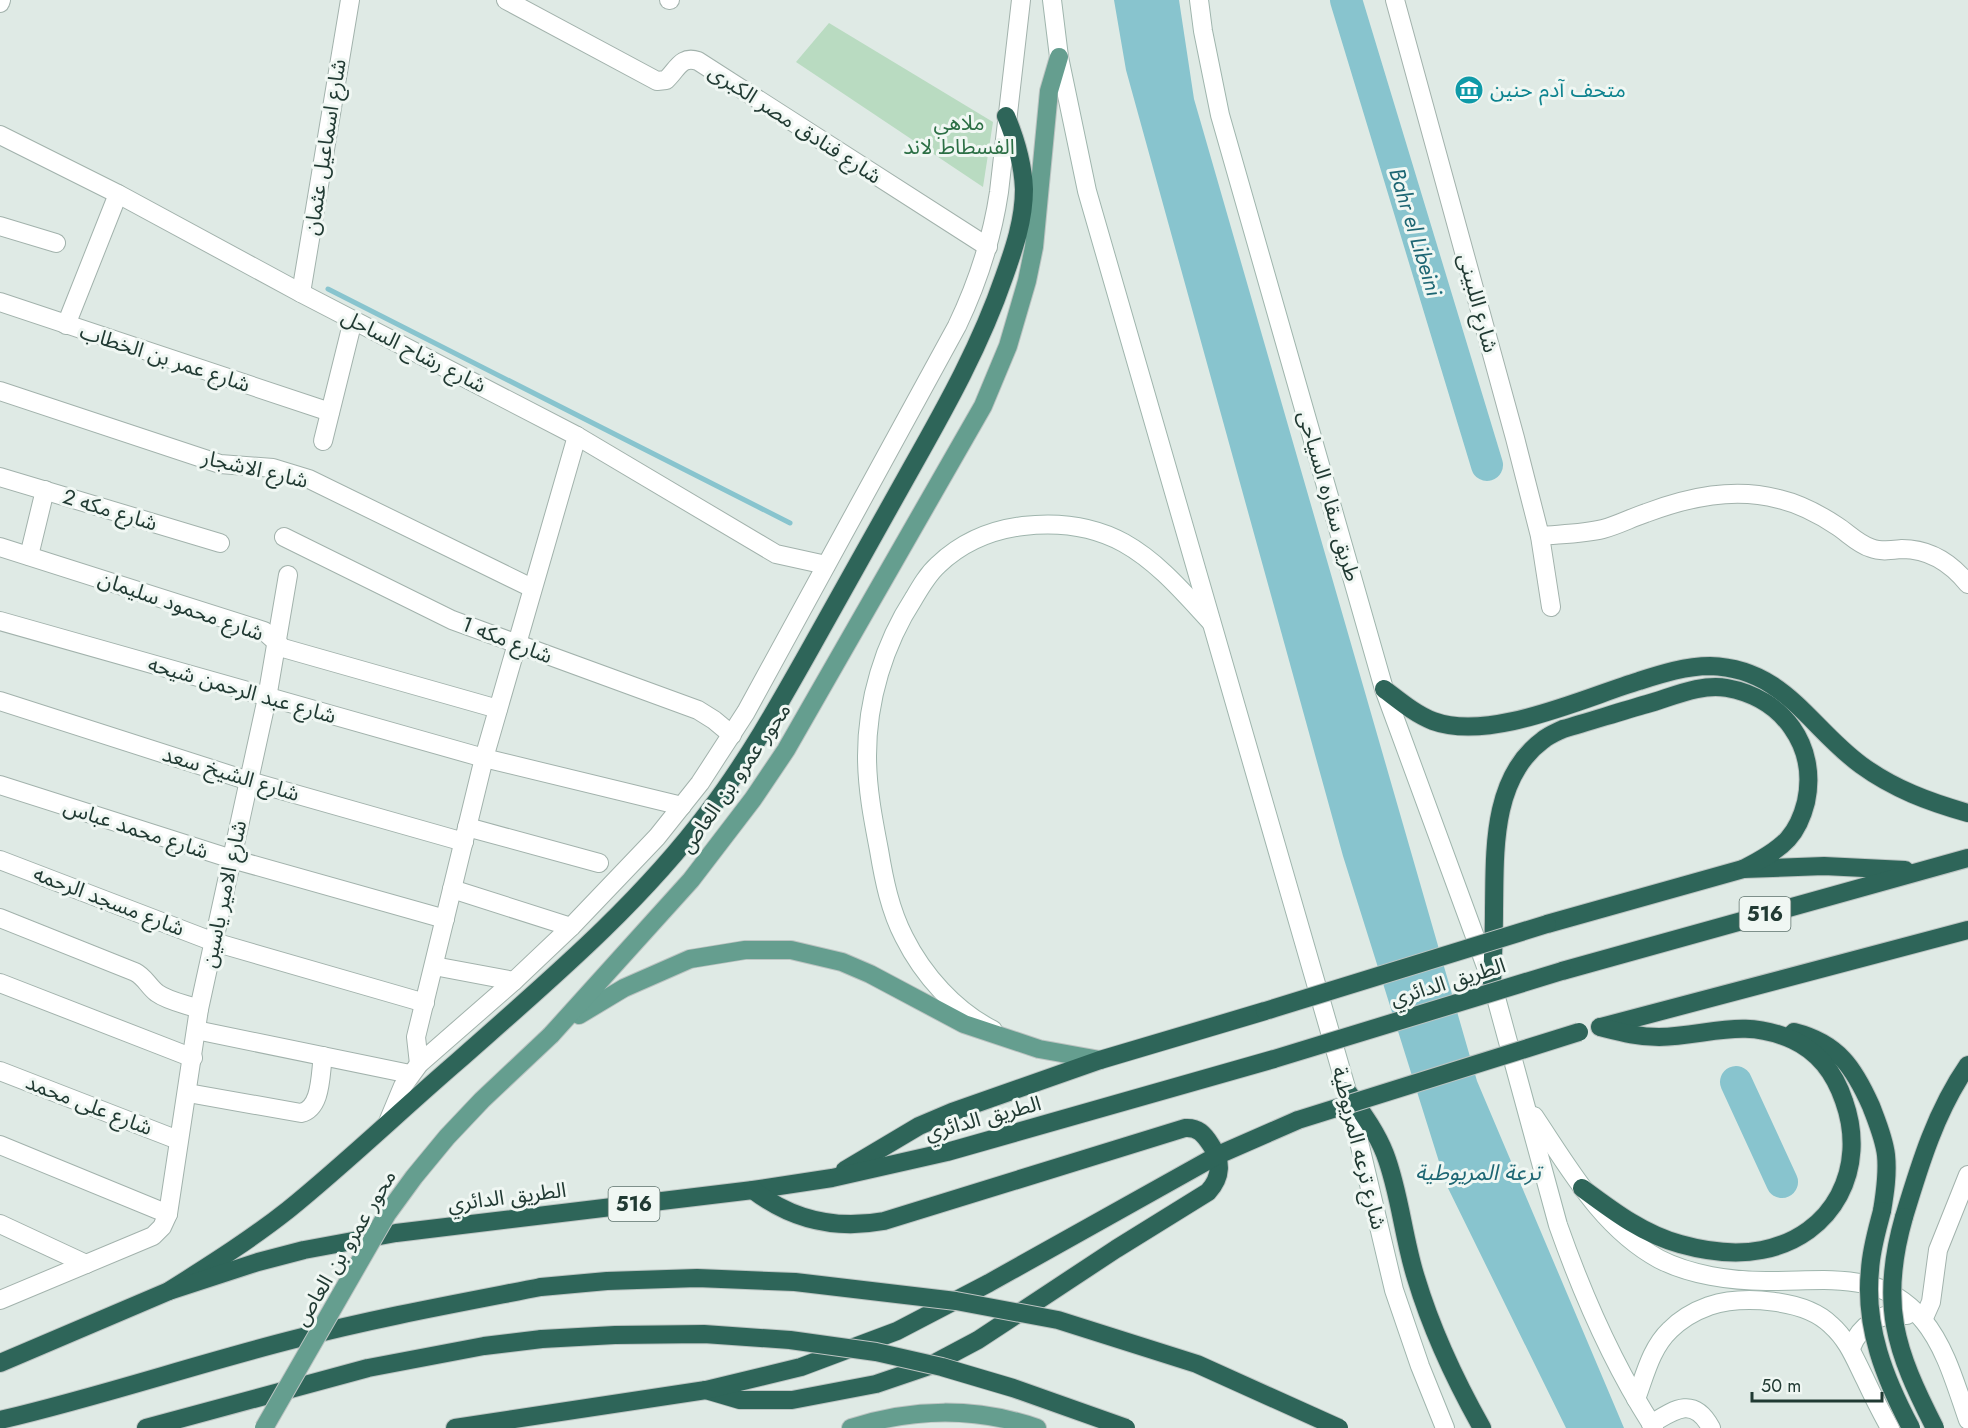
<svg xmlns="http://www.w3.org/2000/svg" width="1968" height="1428" font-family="Jost,'Noto Sans Arabic',sans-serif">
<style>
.green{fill:#b9dbc1}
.water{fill:#88c4ce}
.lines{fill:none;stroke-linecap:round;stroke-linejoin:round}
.stream{stroke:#88c4ce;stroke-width:5}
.river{stroke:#88c4ce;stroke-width:32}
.street-casing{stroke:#a2b2ac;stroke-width:20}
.secondary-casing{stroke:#9fb5ad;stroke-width:20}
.primary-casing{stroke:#bcc4c2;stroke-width:20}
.highway-casing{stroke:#bcc4c2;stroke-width:20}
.street{stroke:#fff;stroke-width:18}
.secondary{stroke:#fff;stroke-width:18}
.primary{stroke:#659e8f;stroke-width:18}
.highway{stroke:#2e6559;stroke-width:18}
.primary-bridge-casing{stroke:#bcc4c2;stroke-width:20;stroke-linecap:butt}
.highway-bridge-casing{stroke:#bcc4c2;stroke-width:20;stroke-linecap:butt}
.primary-bridge{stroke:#659e8f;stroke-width:18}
.highway-bridge{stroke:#2e6559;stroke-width:18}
.labels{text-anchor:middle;stroke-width:6;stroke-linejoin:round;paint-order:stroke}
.shield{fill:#f0f7f3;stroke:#5f736d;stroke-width:1.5}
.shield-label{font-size:20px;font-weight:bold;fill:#213a33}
.culture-label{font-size:21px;fill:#0d838f;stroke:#f0f7f3;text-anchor:start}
.park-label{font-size:21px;fill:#2c6f45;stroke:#f0f7f3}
.street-label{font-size:21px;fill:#213a33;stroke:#f0f7f3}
.water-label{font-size:22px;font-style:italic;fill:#1d6673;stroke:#f0f7f3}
</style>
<rect width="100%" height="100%" fill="#dfeae5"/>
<!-- green -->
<path class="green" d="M829,23L993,122L983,187L796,62Z"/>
<!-- water -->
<path class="water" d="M1114,0H1179L1194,99L1477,1081L1624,1428H1566L1446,1184L1343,856L1126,70Z"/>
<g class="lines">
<!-- stream -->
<path class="stream" d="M328,289L790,523"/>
<!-- river -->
<g class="river">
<path d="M1346,0L1487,465"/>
<path d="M1736,1082L1782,1182"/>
</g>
<!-- street casing -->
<g class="street-casing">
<g id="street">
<path d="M506,0L657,81L666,80C677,70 681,55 698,61L988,247"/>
<path d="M669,0H670"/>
<path d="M1395,0L1515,438L1540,536L1551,607"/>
<path d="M0,3L1,0"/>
<path d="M0,135L118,194L301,293L577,436L776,554L826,565"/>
<path d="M0,226L56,243"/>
<path d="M301,293L350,0"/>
<path d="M0,302L330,412"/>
<path d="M66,325L118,194"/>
<path d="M0,391L220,464L273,468L309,479L532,588"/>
<path d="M323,441L353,320"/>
<path d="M0,477L220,543"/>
<path d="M1540,536C1561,534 1583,534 1603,529C1618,525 1631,518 1646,513C1689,497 1734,487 1779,499C1800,504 1819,514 1837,526C1848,533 1858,544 1871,548C1881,552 1892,550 1902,549C1930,549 1951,563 1968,584"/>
<path d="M284,537L452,620L698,710L714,720L732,735"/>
<path d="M0,547L264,631L283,648L498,709"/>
<path d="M29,556L45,490"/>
<path d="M0,621L484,758L682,806"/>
<path d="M0,701L249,781L464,842"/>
<path d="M0,785L232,859L445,919"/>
<path d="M467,827L599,863"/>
<path d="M0,860L214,942L425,1003"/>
<path d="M452,889L571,927"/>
<path d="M0,918L135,972C145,977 148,986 157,993C168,1001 185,1004 199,1009"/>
<path d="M434,966L514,981"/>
<path d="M0,983L193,1058"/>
<path d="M196,1030L410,1074"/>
<path d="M419,1064L416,1037L484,758L577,436"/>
<path d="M0,1071L178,1140"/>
<path d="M188,1093L301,1113C322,1108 320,1074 323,1056"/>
<path d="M388,1122L403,1086L419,1064L514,981L571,927L657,837L700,783L746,712L957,326C978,282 992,239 999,192L1021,0"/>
<path d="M0,1145L168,1214"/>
<path d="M0,1224L86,1264"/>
<path d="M0,1300L153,1236L162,1227L168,1214L199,1009L267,698L288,575"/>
<path d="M1923,1320L1931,1302L1938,1250L1968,1175"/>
</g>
</g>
<!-- secondary casing -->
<g class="secondary-casing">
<g id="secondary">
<path d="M1052,0L1059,57L1087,191L1347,1091L1394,1290L1420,1366L1445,1428"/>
<path d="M1199,0L1203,31L1220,115L1384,689L1492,983L1558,1225C1583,1296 1613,1365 1654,1428"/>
<path d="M993,1030C955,1011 923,975 904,937C890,910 884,880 879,850C873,819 867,788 867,756C867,700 884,644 914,598C921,586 928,574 938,565C961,543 991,530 1023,526C1057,522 1093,526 1124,543C1158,562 1184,593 1211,622"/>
<path d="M1534,1116C1569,1168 1602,1228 1659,1259C1690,1275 1731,1281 1766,1281C1824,1282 1879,1268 1923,1320C1946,1348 1956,1386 1968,1420"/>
<path d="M1851,1348C1860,1325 1881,1311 1907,1315"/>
<path d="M1636,1399C1645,1375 1651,1348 1670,1330C1681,1319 1695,1311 1709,1306C1743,1295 1805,1299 1831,1325C1848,1340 1855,1359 1865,1379C1873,1396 1881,1412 1890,1428"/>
<path d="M1651,1424C1675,1409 1694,1396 1711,1428"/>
</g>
</g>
<!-- primary casing -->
<g class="primary-casing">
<g id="primary">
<path d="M579,1015L624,988L690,959L745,950H791L842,962L870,974L964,1024L1039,1049L1100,1060"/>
<path d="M551,1035L691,880L753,799L786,750L983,406L1008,346L1027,281L1034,247L1049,91L1059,57"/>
<path d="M851,1428C912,1408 976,1407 1037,1428"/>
</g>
</g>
<!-- highway casing -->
<g class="highway-casing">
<g id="highway">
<path d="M1384,689C1400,701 1415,714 1433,721C1490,742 1583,698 1639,681C1661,674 1686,666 1710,666C1784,668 1809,727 1861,765C1894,789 1929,802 1968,813"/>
<path d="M1547,924L1743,869L1824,866L1905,870"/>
<path d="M1562,971L1968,858"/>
<path d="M1492,983C1493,958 1494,934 1494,909C1495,853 1491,778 1543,740C1549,735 1557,732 1563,729C1591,721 1619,712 1647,704C1672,697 1701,683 1727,688C1783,698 1818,746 1806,802C1803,814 1797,829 1788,839C1776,852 1759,861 1743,869"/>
<path d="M1601,1027L1968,930"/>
<path d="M1794,1032C1838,1043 1854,1068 1871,1106C1877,1122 1884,1138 1886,1155C1888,1174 1885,1193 1882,1211"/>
<path d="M1347,1091C1361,1111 1376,1131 1385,1154C1400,1193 1403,1237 1416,1278C1432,1331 1455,1380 1482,1428"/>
<path d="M845,1170L919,1126L952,1112L1100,1060L1265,1011"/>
<path d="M1582,1188C1613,1211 1643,1234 1680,1244C1705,1251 1736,1255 1762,1250C1834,1236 1868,1168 1844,1101C1835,1074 1819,1052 1793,1040C1742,1017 1709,1036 1659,1037C1638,1037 1620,1032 1600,1027"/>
<path d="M1904,1217C1920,1164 1936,1111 1968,1065"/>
<path d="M169,1291C210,1265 250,1240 288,1210C346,1163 401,1110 458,1061C546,983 638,906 709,811C747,761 778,706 809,651C843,590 878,528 912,467C947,405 981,344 1004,277C1014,249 1024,220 1024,189C1023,163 1016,140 1006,116"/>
<path d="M0,1363L169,1291L258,1262L304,1250L396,1233L753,1190L832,1178L947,1152L1274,1059"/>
<path d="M706,1390L740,1400H792L876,1384L929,1366L978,1340L1116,1249L1208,1192C1222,1177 1222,1161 1211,1145C1204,1134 1198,1127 1185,1128L884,1221C835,1230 792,1220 753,1190"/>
<path d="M0,1420C99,1397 196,1364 295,1339C376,1318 459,1303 541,1287"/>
<path d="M146,1428L368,1368L484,1346L542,1339"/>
<path d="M455,1428L706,1390L801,1367L897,1331L989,1283L1218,1155L1298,1120"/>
</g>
</g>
<!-- street -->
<use href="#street" class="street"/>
<!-- secondary -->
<use href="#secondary" class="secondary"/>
<!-- primary -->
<use href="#primary" class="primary"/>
<!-- highway -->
<use href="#highway" class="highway"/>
<!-- primary-bridge casing -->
<g class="primary-bridge-casing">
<path id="primary-bridge" d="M264,1428L387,1214L414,1177L447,1137L482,1100L551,1035"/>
</g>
<!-- highway-bridge casing -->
<g class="highway-bridge-casing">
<g id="highway-bridge">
<path d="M1265,1011L1547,924"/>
<path d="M1274,1059L1562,971"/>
<path d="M1298,1120L1579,1032"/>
<path d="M1882,1211C1877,1230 1871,1250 1870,1270C1864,1327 1885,1379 1911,1428"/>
<path d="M1904,1217C1879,1304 1895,1350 1935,1428"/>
<path d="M541,1287L607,1281L697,1278L795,1282L956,1301L1058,1320L1197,1364L1339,1428"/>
<path d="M542,1339L615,1335L704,1334L790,1340L876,1352L942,1367L1013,1388L1126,1428"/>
</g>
</g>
<!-- primary-bridge -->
<use href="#primary-bridge" class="primary-bridge"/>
<!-- highway-bridge -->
<use href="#highway-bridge" class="highway-bridge"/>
</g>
<!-- icons -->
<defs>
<g id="museum-disc" transform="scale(1.5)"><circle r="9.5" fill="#0f9aa8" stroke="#f0f7f3"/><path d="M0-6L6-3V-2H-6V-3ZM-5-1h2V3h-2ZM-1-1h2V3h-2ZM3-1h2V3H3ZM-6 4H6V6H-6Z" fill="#fff"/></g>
</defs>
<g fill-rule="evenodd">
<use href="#museum-disc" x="1469" y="90"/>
</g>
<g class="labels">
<!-- shield labels -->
<g class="shield">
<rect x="1739.5" y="897" width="51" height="34" rx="4.5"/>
<rect x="608.5" y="1187" width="51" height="34" rx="4.5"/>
</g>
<g class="shield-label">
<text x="1765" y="921">516</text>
<text x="634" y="1211">516</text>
</g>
<!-- culture labels -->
<g class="culture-label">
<text x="1490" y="97">متحف آدم حنين</text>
</g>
<!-- park labels -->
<g class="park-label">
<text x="959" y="130">ملاهي<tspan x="959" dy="24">الفسطاط لاند</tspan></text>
</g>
<!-- street labels -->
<g class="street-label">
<text transform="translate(795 124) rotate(33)" y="7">شارع فنادق مصر الكبرى</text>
<text transform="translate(325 147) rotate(-81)" y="7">شارع اسماعيل عثمان</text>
<text transform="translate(1478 303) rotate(75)" y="7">شارع اللبينى</text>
<text transform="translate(414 351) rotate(27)" y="7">شارع رشاح الساحل</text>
<text transform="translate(165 358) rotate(18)" y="7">شارع عمر بن الخطاب</text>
<text transform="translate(255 469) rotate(13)" y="7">شارع الاشجار</text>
<text transform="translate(1329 496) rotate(74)" y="7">طريق سقاره السياحى</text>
<text transform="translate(110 510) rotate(17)" y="7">شارع مكه 2</text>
<text transform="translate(181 606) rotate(19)" y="7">شارع محمود سليمان</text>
<text transform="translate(507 640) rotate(21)" y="7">شارع مكه 1</text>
<text transform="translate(242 690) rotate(16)" y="7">شارع عبد الرحمن شيحه</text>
<text transform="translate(231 774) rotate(17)" y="7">شارع الشيخ سعد</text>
<text transform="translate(735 778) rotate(-55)" y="7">محور عمرو بن العاص</text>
<text transform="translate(136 829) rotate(18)" y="7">شارع محمد عباس</text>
<text transform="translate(224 894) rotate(-78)" y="7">شارع الامير ياسين</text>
<text transform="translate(109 901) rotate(21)" y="7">شارع مسجد الرحمه</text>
<text transform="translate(1448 982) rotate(-17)" y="7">الطريق الدائري</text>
<text transform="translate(89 1105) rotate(21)" y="7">شارع على محمد</text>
<text transform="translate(983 1118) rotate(-15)" y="7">الطريق الدائري</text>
<text transform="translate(1359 1148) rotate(76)" y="7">شارع ترعه المريوطية</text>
<text transform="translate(507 1197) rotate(-7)" y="7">الطريق الدائري</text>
<text transform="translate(345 1248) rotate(-59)" y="7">محور عمرو بن العاص</text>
</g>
<!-- water labels -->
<g class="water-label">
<text transform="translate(1416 232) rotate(73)" y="8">Bahr el Libeini</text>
<text x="1478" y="1180">ترعة المريوطية</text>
</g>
</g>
<!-- scale -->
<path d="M1752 1392v9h130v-9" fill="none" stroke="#213a33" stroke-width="3"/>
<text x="1761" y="1392" font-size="18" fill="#213a33" stroke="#f0f7f3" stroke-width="4.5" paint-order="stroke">50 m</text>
</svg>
